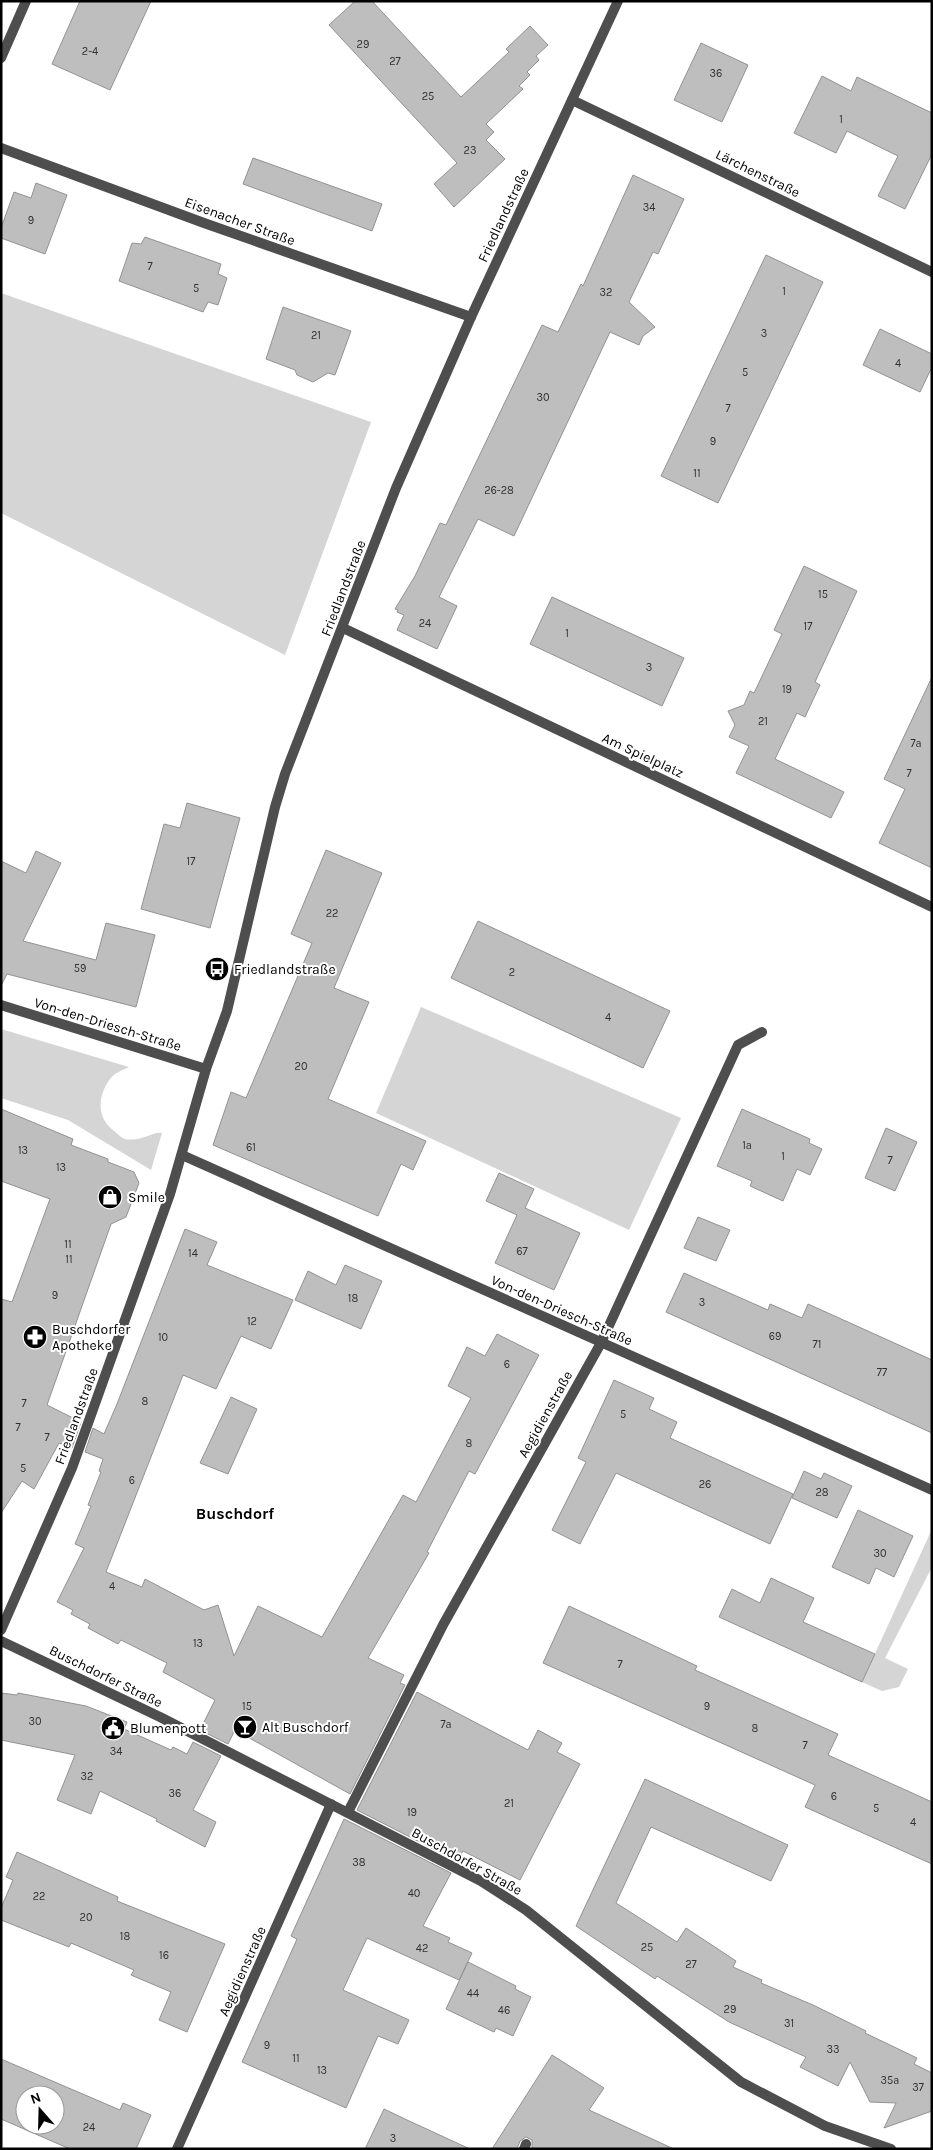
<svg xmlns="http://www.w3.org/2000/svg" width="933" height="2150" font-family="Karla,sans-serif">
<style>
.green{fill:#d5d5d5}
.building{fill:#bebebe;stroke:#929292;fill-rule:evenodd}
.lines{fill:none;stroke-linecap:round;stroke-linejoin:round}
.street{stroke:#4e4e4e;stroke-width:10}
.labels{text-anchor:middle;stroke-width:4;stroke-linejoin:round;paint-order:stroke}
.number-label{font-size:11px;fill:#303030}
.street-label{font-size:14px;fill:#000;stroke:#fff}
.poi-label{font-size:14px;fill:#000;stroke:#fff;text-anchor:start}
.quarter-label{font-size:16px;font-weight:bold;fill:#000;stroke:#fff}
</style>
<rect width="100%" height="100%" fill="#fff"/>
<!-- green -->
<g class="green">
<path d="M1,293L371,422L285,655L1,513Z"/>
<path d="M421,1007L681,1118L629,1230L376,1113Z"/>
<path d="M1,1029L129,1067C123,1070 114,1073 110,1079C98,1095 96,1117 113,1130C117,1133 121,1138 125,1139C143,1142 152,1131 162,1133L151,1170L68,1120L1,1098Z"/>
<path d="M932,1529V1567L885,1658L908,1669L899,1687L882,1691L862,1682Z"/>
</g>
<!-- building -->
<g class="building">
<path d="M80,1H151L110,90L52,64Z"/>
<path d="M355,1H372L461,97L509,52L506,49L530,26L548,45L536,56L539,60L527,72L530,75L519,86L523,89L486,124L494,132L486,140L505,159L454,207L434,184L457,163L329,25Z"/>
<path d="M701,43L748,65L722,122L674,100Z"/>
<path d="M822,76L851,91L857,77L932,113V154L905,209L878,196L898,156L847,131L836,153L794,133Z"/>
<path d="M253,158L382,204L372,231L243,184Z"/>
<path d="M633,175L684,199L658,254L653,252L629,302L655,327L643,336L639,345L610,332L514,536L478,519L439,597L457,606L437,649L397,630L404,615L397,612L398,610L395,609L415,576L440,523L446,525L542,325L558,332L581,284L583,286Z"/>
<path d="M36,183L67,195L45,254L1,238V228L14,192L31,198Z"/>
<path d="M145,237L221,264L218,274L227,278L218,305L208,302L203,312L119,281L132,243L141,244Z"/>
<path d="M766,255L823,282L718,503L661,476Z"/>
<path d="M283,307L351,331L335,375L328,373L313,382L297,375L295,370L266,359Z"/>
<path d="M880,329L932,354V367L920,392L863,365Z"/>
<path d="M804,566L857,591L815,682L820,685L805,717L797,713L775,759L844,792L831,818L736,773L749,746L729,737L735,725L728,711L744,705L750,691L754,693L782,634L774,630Z"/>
<path d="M552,597L684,658L662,706L530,644Z"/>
<path d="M932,677V868L879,843L905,789L884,779Z"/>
<path d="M187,803L240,818L210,928L141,909L164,824L180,828Z"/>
<path d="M326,850L382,873L334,988L369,1002L328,1099L426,1141L413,1170L401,1164L378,1216L213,1145L231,1092L246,1098L312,943L291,934Z"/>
<path d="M36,851L61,863L23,941L96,960L106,923L155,935L136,1007L7,974L1,986V861L26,873Z"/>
<path d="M478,921L670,1011L643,1068L451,978Z"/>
<path d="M1,1109L73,1139L71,1145L108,1159V1162L134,1172L139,1183L126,1217L111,1224L47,1405L81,1422L72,1448L59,1443L34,1489L22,1481L1,1513V1299L12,1302L50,1199L1,1181Z"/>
<path d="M742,1109L810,1139L809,1143L822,1149L810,1175L797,1169L783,1201L750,1186L752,1181L717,1166Z"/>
<path d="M886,1128L917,1142L895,1191L865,1178Z"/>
<path d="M499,1173L534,1189L525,1208L580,1233L554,1290L495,1263L517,1215L486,1201Z"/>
<path d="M698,1217L730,1230L716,1261L684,1248Z"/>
<path d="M185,1229L217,1242L207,1265L293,1300L271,1349L241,1336L216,1389L183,1375L106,1572L142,1587L145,1579L204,1610L218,1605L234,1656L258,1606L322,1637L403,1495L416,1502L471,1398L448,1386L467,1347L485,1356L497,1334L539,1355L475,1474L469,1471L427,1552L429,1553L368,1658L404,1675L400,1683L405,1685L350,1794L235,1730L228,1744L200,1730L215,1700L163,1672L167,1663L121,1640L118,1644L88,1628L90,1624L71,1614L73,1610L57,1602L84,1548L75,1544L91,1506L88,1505L101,1472L99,1471L103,1459L85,1452L93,1428L104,1434L117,1404Z"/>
<path d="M345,1265L382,1281L361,1329L295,1300L308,1271L336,1285Z"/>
<path d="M684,1273L768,1310L770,1304L802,1318L808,1304L932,1360V1433L666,1312Z"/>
<path d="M614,1380L654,1398L649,1409L677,1422L670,1438L793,1494L770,1544L616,1473L580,1544L552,1530L586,1462L578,1458Z"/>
<path d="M231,1397L257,1409L228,1474L200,1463Z"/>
<path d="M804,1471L821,1479L824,1473L852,1486L837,1518L792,1498Z"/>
<path d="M858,1510L913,1536L894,1577L876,1568L869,1584L832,1567Z"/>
<path d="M771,1578L814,1598L803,1622L875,1654L862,1682L719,1617L732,1589L760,1603Z"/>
<path d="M569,1606L697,1666L695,1670L838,1734L828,1755L932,1802V1864L805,1807L815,1785L543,1663Z"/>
<path d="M417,1692L528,1750L538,1730L562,1743L557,1752L580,1764L520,1880L463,1851L457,1861L357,1810Z"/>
<path d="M1,1693L17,1695L18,1693L86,1706L127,1722L124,1729L171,1750L173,1747L187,1754L193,1742L221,1756L193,1810L216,1822L205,1847L156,1821L157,1819L100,1791L91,1814L57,1800L75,1755L1,1740Z"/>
<path d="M645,1779L788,1845L771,1881L651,1827L616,1903L677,1942L686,1928L736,1961L733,1967L762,1980L761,1983L813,2005L866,2031L865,2033L917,2058L914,2064L932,2073V2111L884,2128L896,2103L870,2102L850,2062L838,2086L800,2067L806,2057L729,2022L657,1976L655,1979L576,1926Z"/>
<path d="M344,1819L451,1873L423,1926L450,1938L448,1942L472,1953L459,1980L367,1938L343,1990L409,2020L398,2044L378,2036L346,2108L242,2062L297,1939L291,1936Z"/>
<path d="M17,1852L118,1897L117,1901L225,1944L187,2032L159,2020L171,1992L131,1975L134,1970L71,1943L69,1947L1,1920V1908L13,1880L6,1877Z"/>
<path d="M468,1962L516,1986L515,1989L531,1997L513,2036L496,2028L494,2032L446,2009Z"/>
<path d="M552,2055L604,2088L589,2110L674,2149H532V2140L526,2137L520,2141L517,2149H492Z"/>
<path d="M1,2059L120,2110L123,2103L151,2115L136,2149H70L1,2119ZM25,2095H55V2125H25Z"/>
<path d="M384,2109L407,2120L470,2149H365Z"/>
</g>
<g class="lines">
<!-- street -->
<g class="street">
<path d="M1,58L26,1"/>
<path d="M572,100L932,272"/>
<path d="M1,148L204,223L471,317"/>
<path d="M343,628L932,907"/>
<path d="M1,1005L206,1069"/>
<path d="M182,1155L932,1490"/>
<path d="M1,1630L72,1468L170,1194L206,1069L227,1011L275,807L285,774L396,488L471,317L618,1"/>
<path d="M1,1641L160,1717L481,1881L526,1910L741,2082L825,2126L891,2149"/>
<path d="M348,1812L443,1625L601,1343L738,1045L762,1032"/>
<path d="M177,2149L331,1804"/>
<path d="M524,2149L526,2144"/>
</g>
</g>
<!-- icons -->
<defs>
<g id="bus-disc" transform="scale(1.25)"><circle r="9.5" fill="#000" stroke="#fff"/><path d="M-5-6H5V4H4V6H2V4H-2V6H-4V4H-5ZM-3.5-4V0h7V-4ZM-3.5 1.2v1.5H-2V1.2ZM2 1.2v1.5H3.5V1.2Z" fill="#fff"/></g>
<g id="shop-disc" transform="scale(1.25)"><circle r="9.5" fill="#000" stroke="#fff"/><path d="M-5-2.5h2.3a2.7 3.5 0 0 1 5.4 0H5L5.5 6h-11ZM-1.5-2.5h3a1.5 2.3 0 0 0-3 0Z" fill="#fff"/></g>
<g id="pharmacy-disc" transform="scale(1.25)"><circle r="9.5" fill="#000" stroke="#fff"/><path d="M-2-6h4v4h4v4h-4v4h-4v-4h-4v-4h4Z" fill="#fff"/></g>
<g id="bar-disc" transform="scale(1.25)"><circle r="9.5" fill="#000" stroke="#fff"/><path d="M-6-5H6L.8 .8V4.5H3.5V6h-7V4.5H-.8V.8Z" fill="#fff"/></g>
<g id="civic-disc" transform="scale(1.25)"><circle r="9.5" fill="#000" stroke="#fff"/><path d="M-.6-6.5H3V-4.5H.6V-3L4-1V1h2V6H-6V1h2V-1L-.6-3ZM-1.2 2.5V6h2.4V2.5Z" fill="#fff"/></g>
</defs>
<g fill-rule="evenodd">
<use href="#bus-disc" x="217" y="969"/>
<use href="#shop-disc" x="110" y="1197"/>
<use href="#pharmacy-disc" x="35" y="1337"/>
<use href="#bar-disc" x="245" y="1727"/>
<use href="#civic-disc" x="113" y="1728"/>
</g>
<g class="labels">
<!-- number labels -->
<g class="number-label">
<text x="363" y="48">29</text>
<text x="90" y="55">2-4</text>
<text x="395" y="65">27</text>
<text x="716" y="77">36</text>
<text x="428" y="100">25</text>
<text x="841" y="123">1</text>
<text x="470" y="154">23</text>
<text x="649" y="211">34</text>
<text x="31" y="224">9</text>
<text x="150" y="270">7</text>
<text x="196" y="292">5</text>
<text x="784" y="295">1</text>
<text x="606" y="296">32</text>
<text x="764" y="337">3</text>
<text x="316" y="339">21</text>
<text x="898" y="367">4</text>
<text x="745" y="376">5</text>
<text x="543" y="401">30</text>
<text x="728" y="412">7</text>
<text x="713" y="445">9</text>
<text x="697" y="477">11</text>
<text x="499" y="494">26-28</text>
<text x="823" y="598">15</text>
<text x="425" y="627">24</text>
<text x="808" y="630">17</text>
<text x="567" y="637">1</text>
<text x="649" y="671">3</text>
<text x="787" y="693">19</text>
<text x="763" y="725">21</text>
<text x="916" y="747">7a</text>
<text x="909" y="777">7</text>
<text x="191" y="865">17</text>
<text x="332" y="917">22</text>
<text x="80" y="972">59</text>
<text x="512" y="976">2</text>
<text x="608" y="1021">4</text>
<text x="301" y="1070">20</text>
<text x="747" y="1149">1a</text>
<text x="251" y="1151">61</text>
<text x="23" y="1154">13</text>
<text x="783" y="1160">1</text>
<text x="890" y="1164">7</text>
<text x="61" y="1171">13</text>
<text x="68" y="1248">11</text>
<text x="522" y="1255">67</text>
<text x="193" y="1257">14</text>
<text x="69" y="1263">11</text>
<text x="55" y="1299">9</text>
<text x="353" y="1302">18</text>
<text x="702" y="1306">3</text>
<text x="252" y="1325">12</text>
<text x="775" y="1340">69</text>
<text x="163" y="1341">10</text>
<text x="817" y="1348">71</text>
<text x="507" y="1368">6</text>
<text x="882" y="1376">77</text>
<text x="145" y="1405">8</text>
<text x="24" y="1407">7</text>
<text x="623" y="1418">5</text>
<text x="18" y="1431">7</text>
<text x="47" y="1441">7</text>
<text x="469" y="1447">8</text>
<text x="23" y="1472">5</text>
<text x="132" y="1484">6</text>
<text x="705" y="1488">26</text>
<text x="822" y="1496">28</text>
<text x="880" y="1557">30</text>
<text x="112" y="1590">4</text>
<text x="198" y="1647">13</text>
<text x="620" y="1668">7</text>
<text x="247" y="1710">15</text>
<text x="707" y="1710">9</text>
<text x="35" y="1725">30</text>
<text x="446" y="1728">7a</text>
<text x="755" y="1732">8</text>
<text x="805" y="1749">7</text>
<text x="116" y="1755">34</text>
<text x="87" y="1780">32</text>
<text x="175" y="1797">36</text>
<text x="834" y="1800">6</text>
<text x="509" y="1807">21</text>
<text x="876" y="1812">5</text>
<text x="412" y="1816">19</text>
<text x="913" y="1826">4</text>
<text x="359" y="1866">38</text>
<text x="414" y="1897">40</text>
<text x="39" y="1900">22</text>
<text x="86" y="1921">20</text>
<text x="125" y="1940">18</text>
<text x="647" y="1951">25</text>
<text x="422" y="1952">42</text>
<text x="164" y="1959">16</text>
<text x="691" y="1968">27</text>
<text x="473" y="1997">44</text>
<text x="730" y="2013">29</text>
<text x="504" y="2014">46</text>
<text x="789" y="2027">31</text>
<text x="267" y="2049">9</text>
<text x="833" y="2053">33</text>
<text x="296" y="2062">11</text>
<text x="322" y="2074">13</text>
<text x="890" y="2084">35a</text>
<text x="918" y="2091">37</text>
<text x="89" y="2131">24</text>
<text x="393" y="2142">3</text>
</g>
<!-- street labels -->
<g class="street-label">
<text transform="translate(758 173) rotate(26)" y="5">Lärchenstraße</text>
<text transform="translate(503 215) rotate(-65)" y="5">Friedlandstraße</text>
<text transform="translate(240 221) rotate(20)" y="5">Eisenacher Straße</text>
<text transform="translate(343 588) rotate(-69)" y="5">Friedlandstraße</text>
<text transform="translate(643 755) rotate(25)" y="5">Am Spielplatz</text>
<text transform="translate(108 1024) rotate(17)" y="5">Von-den-Driesch-Straße</text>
<text transform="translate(562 1310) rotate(24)" y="5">Von-den-Driesch-Straße</text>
<text transform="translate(545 1414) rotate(-61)" y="5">Aegidienstraße</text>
<text transform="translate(76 1416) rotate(-70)" y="5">Friedlandstraße</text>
<text transform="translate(106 1676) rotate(26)" y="5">Buschdorfer Straße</text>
<text transform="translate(467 1861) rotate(29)" y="5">Buschdorfer Straße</text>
<text transform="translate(242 1971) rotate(-66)" y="5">Aegidienstraße</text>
</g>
<!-- poi labels -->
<g class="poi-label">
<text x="234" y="974">Friedlandstraße</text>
<text x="128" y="1202">Smile</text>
<text x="52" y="1334">Buschdorfer<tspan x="52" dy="16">Apotheke</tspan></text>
<text x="262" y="1732">Alt Buschdorf</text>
<text x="130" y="1733">Blumenpott</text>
</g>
<!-- quarter labels -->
<g class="quarter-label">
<text x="235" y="1519">Buschdorf</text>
</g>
</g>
<!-- border -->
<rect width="933" height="2150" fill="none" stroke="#000000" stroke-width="5"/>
<!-- north arrow -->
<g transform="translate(40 2110) rotate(340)"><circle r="24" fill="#ffffff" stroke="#999999"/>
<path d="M0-4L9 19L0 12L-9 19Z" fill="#000000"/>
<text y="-8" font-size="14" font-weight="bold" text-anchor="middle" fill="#000000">N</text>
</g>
</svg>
